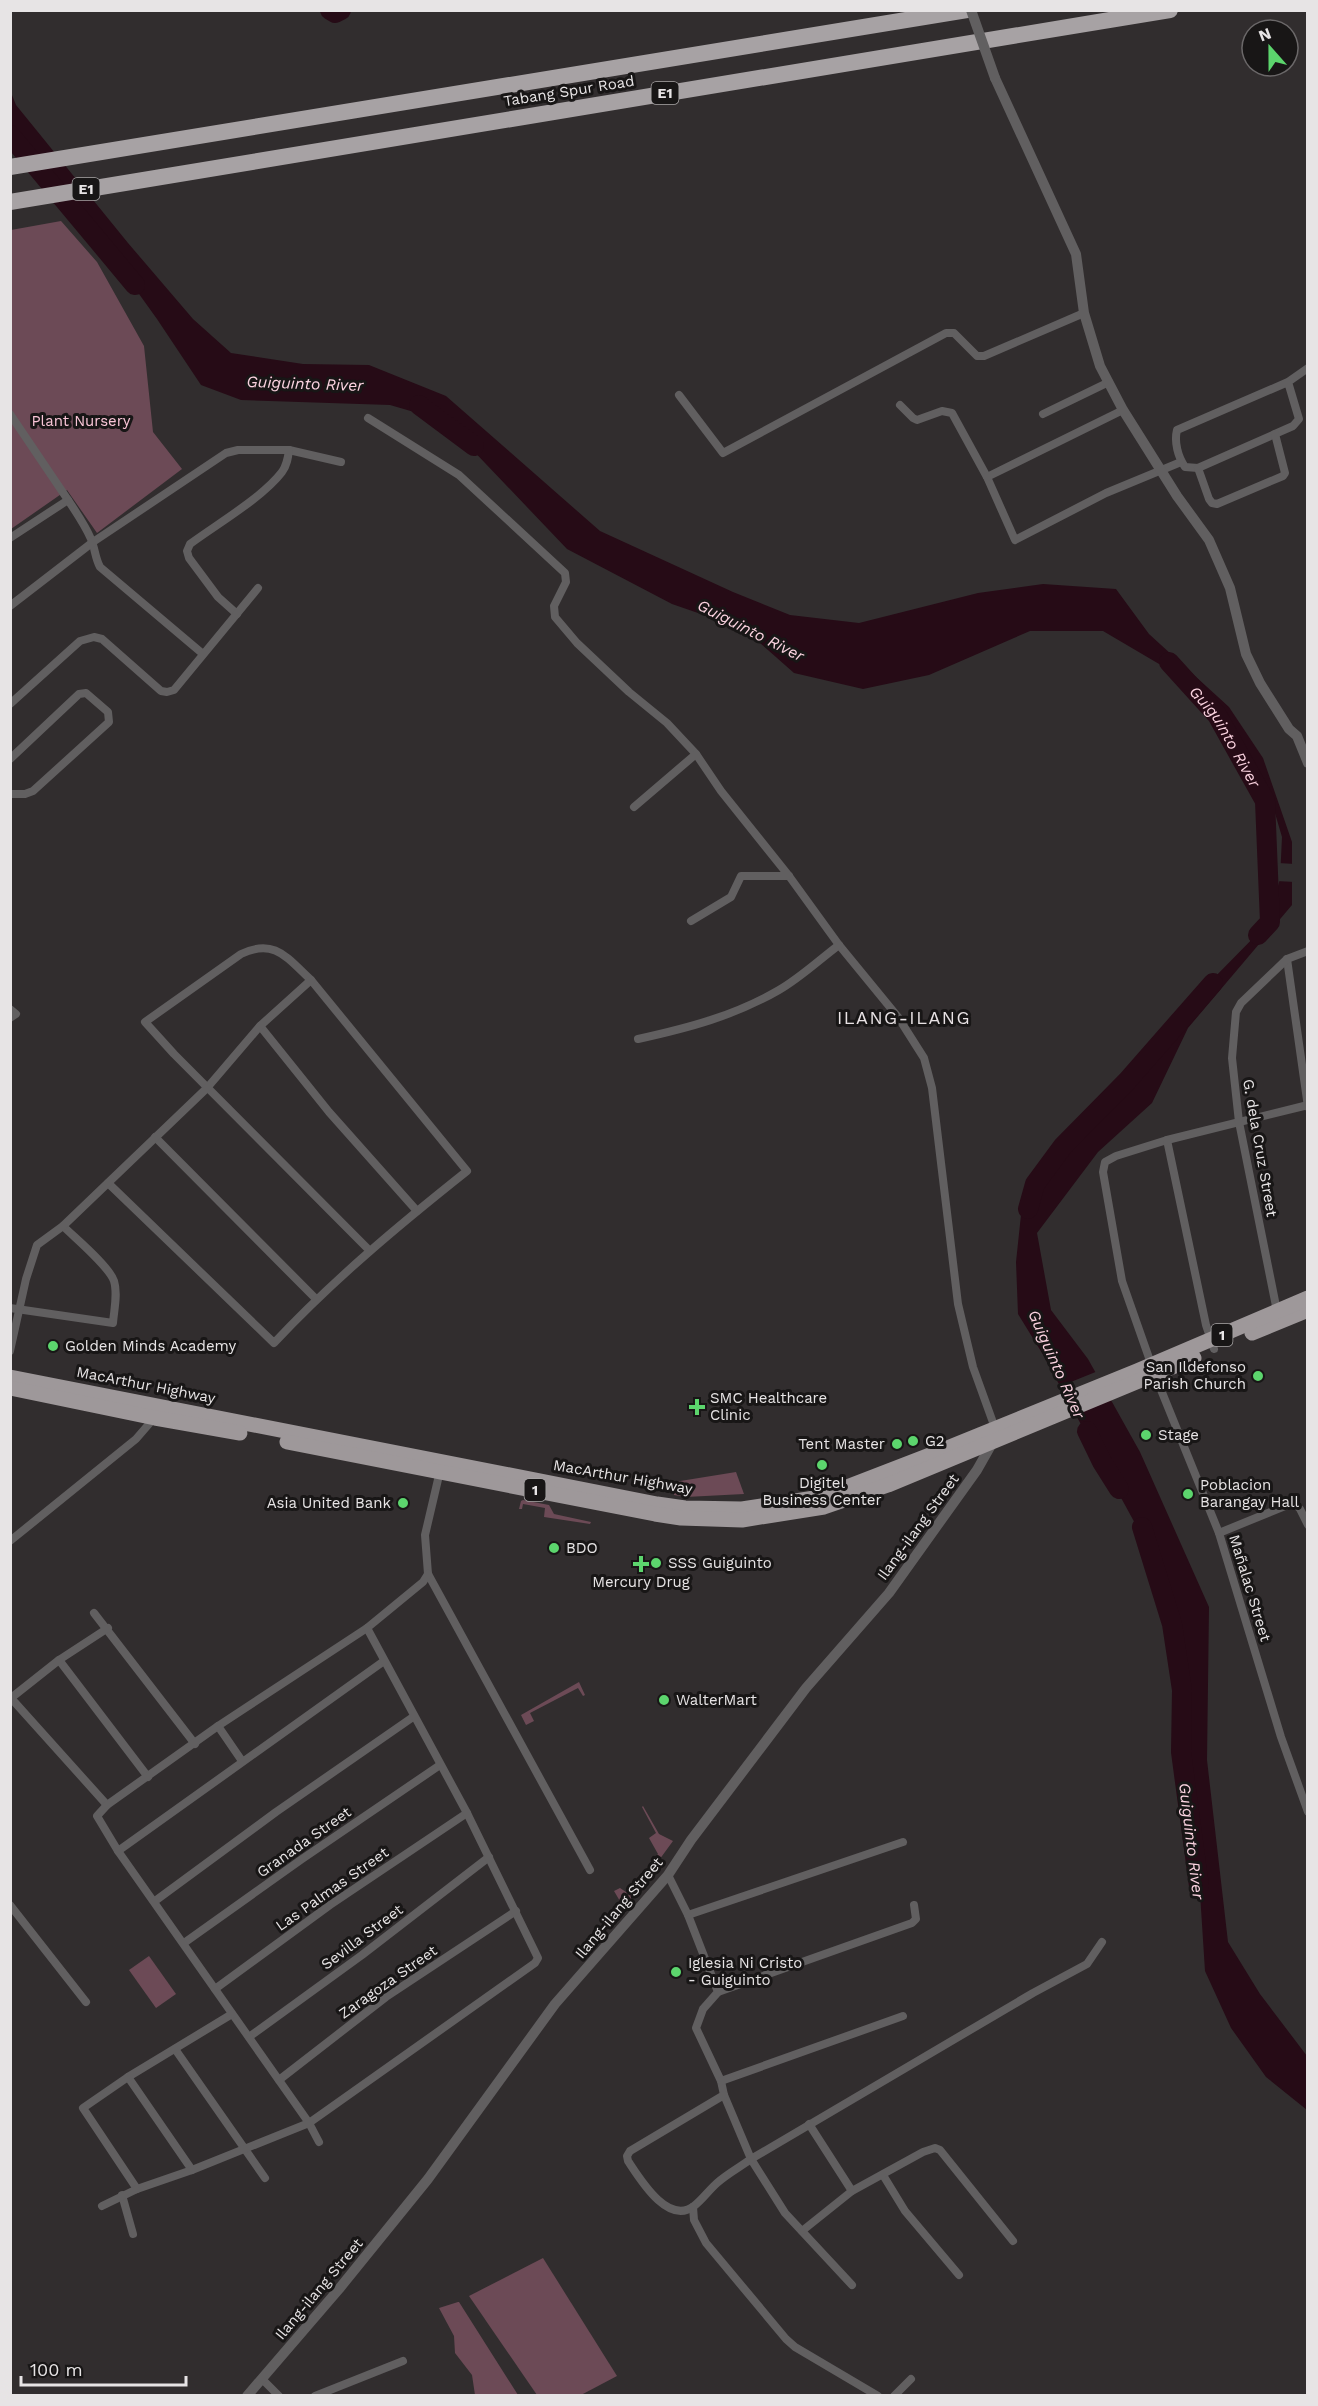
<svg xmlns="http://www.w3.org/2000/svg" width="1318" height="2406" font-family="'Work Sans',sans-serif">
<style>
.green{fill:#6c4a56}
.water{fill:#260b16}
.pier{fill:#312d2e}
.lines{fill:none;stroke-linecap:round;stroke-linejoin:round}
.river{stroke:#260b16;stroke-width:20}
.minor{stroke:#615f60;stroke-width:8}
.tertiary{stroke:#615f60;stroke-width:10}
.trunk{stroke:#9e989a;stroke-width:15}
.motorway{stroke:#a7a2a4;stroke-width:16}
.tertiary-bridge{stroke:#615f60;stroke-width:10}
.poi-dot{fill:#5cd56d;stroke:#181616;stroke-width:2}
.labels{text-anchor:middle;stroke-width:6;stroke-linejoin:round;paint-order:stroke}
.shield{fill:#181616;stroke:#a9a6a7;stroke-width:1.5}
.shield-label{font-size:14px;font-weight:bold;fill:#e7e4e5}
.street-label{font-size:15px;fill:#e7e4e5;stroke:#181616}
.park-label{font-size:15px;fill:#f9c5d7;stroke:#181616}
.poi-label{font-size:15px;fill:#e7e4e5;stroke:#181616;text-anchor:start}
.water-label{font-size:16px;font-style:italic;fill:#fbd3e0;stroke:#181616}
.quarter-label{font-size:18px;letter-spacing:1.5px;fill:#e8e2e4;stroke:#181616}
</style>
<rect width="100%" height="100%" fill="#312d2e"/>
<!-- green -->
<g class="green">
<path d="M61,221L97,262L144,346L153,432L182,469L97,533L67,490L11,529V230Z"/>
<path d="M736,1472L744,1494L686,1497L674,1495V1482Z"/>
<path d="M523,1500L549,1505L554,1514L591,1522L590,1524L544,1517L545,1508L523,1504L522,1509H519L521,1501Z"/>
<path d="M579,1682L585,1695L583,1696L578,1688L530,1713L534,1721L526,1725L521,1715Z"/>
<path d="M643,1806L659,1834L673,1841L624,1908L614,1891L620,1888L629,1894L658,1854L649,1838L656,1833L642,1807Z"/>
<path d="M149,1956L176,1994L156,2008L129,1970Z"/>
<path d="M543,2258L617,2376L581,2395H537L469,2296Z"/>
<path d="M458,2302H459L518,2395H475L472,2375L455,2353L454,2336L439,2308Z"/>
</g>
<!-- water -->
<path class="water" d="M10,90L16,105L128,243L193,319L231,353L303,364L369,365L446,396L600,531L733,592L790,615L859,623L978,593L1043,584L1116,589L1149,634L1229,707L1263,758L1292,842V905L1188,1028L1152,1103L1098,1152L1037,1233L1051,1310L1088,1359L1140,1452L1209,1607L1207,1760L1228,1942L1260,1994L1307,2056V2110L1266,2077L1231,2028L1205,1971L1192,1768L1179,1635L1149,1549L1042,1353L1018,1314L1016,1262L1023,1196L1113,1100L1159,1058L1207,985L1267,924L1280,879L1282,837L1267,786L1188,681L1103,631H1030L929,675L863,689L794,673L744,629L672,604L567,549L445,421L390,405L241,400L201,385L157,319L106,248L11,137Z"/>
<!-- pier -->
<g class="pier">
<path d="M1278,863L1295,864V882L1276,881Z"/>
<path d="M1098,1371L1113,1397L1071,1414L1056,1388Z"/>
</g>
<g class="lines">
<!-- river -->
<g class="river">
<path d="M330,10L335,13L341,10"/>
<path d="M10,135L135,285"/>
<path d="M419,405L474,446"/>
<path id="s1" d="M1169,662L1217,715L1265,801L1270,922L1258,935"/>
<path d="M1028,1209L1035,1184L1063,1146L1127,1081L1213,983"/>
<path d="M1087,1431L1102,1462L1119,1489"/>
<path d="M1142,1527L1172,1624L1182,1690L1181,1752L1199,1886"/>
</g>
<!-- minor -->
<g class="minor">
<path d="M1288,382L1299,419L1293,426L1198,468L1185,467C1178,457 1174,442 1177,430L1288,382L1308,368"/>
<path d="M679,395L723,453L946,333H954L977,356H984L1084,313"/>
<path d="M900,405L913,418L917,420L942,411L952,413L987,477L1015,540L1106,493L1181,462"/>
<path d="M10,414L68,500L10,538"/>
<path d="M1043,414L1109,382"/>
<path d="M368,418L459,475L565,573L566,582L554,606L555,617L577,643L629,692L667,723L696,754L721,791L789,876L839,945L898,1017L924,1058L932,1088L958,1304L973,1367L995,1428"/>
<path d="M289,450L341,462"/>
<path d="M1198,468L1209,499L1212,503L1217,504L1283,476L1285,473L1275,434"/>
<path d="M987,477L1123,410"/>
<path d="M68,500C76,512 85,525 91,539C95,548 95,558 100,567L203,654"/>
<path d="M10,606L93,542L226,453L238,450H289C288,458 287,465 282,472C262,498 217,524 190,544L187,551L189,558L218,597L237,614"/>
<path d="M10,704L80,641L94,637L102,639L161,691L167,692L174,690L258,588"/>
<path d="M10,759L79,694L86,693L108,712L109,722L33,791L25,794H10"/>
<path d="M634,807L696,754"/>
<path d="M691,921L731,897L741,876H789"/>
<path d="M1287,959L1308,1107"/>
<path d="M10,1009L16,1014L10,1018"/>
<path d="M260,1026L329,1112L417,1211"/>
<path d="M638,1039C688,1028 734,1016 779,990C800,978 819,960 839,945"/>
<path d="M1308,1105L1167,1140L1116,1156L1105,1162L1103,1172L1122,1281L1155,1375L1219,1533L1281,1737L1308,1812"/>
<path d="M155,1137L316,1299"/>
<path d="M1167,1140L1206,1325L1214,1349"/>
<path d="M108,1183L274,1343C333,1280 399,1225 467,1171L311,980C287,958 275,938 241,954L145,1022L174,1054L370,1251"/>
<path d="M10,1308L113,1323C114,1310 118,1294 114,1281C109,1266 75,1238 63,1226"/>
<path d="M1277,1311L1239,1122L1232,1058L1236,1012L1241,1003L1287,959L1308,951"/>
<path d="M10,1351L26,1279L37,1245L63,1226L207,1088L260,1026L311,980"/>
<path d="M440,1471L425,1535L428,1574L590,1870"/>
<path d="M1219,1533L1290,1504L1296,1505L1300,1509L1308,1525"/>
<path d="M10,1541L136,1439L155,1417"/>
<path d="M94,1613L195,1744"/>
<path d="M59,1660L148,1777"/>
<path d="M10,1697L107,1805"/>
<path d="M11,1698L59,1660L108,1628"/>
<path d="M218,1726L242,1761"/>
<path d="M118,1851L384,1661"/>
<path d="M668,1875L688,1915L718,1992L703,2009L696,2028L721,2081L724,2095L751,2159L785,2213L852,2285"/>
<path d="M155,1901L276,1812L413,1717"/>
<path d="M10,1905L86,2002"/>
<path d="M688,1915L903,1842"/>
<path d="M184,1943L302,1859L440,1765"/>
<path d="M215,1989L330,1905L467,1813"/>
<path d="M718,1992L912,1923L916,1919L914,1905"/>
<path d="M249,2037L362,1955L489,1857"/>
<path d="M175,2049L265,2178"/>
<path d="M128,2077L192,2170"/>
<path d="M279,2080L386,1997L516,1911"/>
<path d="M721,2081L903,2016"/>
<path d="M724,2095L630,2151L627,2156L628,2161C640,2179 668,2226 694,2206C702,2200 709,2190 717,2183C727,2174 740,2167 751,2159L1033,1993L1087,1964L1102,1942"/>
<path d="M809,2124L852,2191"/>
<path d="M319,2142L309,2123L118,1851L97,1816L107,1805L218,1726L367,1628L423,1582L428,1574"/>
<path d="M883,2175L905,2211L959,2275"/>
<path d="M137,2189L83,2108L128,2077L232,2014"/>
<path d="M122,2195L133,2234"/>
<path d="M102,2206L137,2189L192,2170L309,2123L535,1963L538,1958L467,1813L367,1628"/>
<path d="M693,2207L694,2220L706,2243L786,2339L795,2347L878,2396"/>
<path d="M802,2231L852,2191L923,2152L935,2148L940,2150L1013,2241"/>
<path d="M263,2380L279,2396"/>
<path d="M315,2396L403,2361"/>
<path d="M894,2396L911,2379"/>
</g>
<!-- tertiary -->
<g class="tertiary">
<path d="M995,78L1076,254L1084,313L1100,366L1123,410L1177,496L1209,540L1230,588L1246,654L1260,683L1289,729L1297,736L1308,763"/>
<path d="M247,2396L339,2289L428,2179L555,2004L668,1875L691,1840L806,1688L889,1593L977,1470L994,1440"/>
</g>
<!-- trunk -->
<g class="trunk">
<path d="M1252,1333L1308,1310"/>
<path d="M10,1377L657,1504L685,1508L742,1509L821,1497L935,1453L1137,1371L1308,1298"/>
<path d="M10,1388L155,1418L240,1433"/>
<path d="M287,1442L655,1514L681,1518L742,1520L824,1507L888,1485L1194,1358"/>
</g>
<!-- motorway -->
<g class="motorway">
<path d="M10,167L967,10"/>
<path d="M10,202L1170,10"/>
</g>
<!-- tertiary-bridge -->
<path class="tertiary-bridge" d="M971,10L995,78"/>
</g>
<!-- markers -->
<g class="poi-dot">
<circle cx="53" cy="1346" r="6"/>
<circle cx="1258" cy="1376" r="6"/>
<path d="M694 1398h6v6h6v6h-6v6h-6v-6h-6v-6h6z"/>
<circle cx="1146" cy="1435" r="6"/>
<circle cx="913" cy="1441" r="6"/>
<circle cx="897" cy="1444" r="6"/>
<circle cx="822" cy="1465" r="6"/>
<circle cx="1188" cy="1494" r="6"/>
<circle cx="403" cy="1503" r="6"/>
<circle cx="554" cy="1548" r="6"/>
<circle cx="656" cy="1563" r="6"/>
<path d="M638 1555h6v6h6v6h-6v6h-6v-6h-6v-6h6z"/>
<circle cx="664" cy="1700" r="6"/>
<circle cx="676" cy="1972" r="6"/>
</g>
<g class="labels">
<!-- shield labels -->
<g class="shield">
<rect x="651.5" y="82" width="27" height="22" rx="4.5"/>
<rect x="72.5" y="178" width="27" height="22" rx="4.5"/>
<rect x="1211.5" y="1324" width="21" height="22" rx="4.5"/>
<rect x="524.5" y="1479" width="21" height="22" rx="4.5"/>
</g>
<g class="shield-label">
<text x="665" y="98">E1</text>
<text x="86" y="194">E1</text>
<text x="1222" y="1340">1</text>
<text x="535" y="1495">1</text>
</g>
<!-- street labels -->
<g class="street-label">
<text transform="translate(569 91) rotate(-9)" y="5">Tabang Spur Road</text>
<text transform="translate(1260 1148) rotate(80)" y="5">G. dela Cruz Street</text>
<text transform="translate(146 1385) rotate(11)" y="5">MacArthur Highway</text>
<text transform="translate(623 1477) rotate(10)" y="5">MacArthur Highway</text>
<text transform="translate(918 1527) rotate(-54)" y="5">Ilang-ilang Street</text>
<text transform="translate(1250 1588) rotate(73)" y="5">Mañalac Street</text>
<text transform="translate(304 1842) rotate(-35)" y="5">Granada Street</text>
<text transform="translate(332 1889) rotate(-35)" y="5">Las Palmas Street</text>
<text transform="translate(619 1908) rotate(-50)" y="5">Ilang-ilang Street</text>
<text transform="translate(362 1937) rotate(-37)" y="5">Sevilla Street</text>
<text transform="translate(388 1982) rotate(-35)" y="5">Zaragoza Street</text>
<text transform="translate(319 2289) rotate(-50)" y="5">Ilang-ilang Street</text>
</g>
<!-- park labels -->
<g class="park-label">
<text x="81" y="426">Plant Nursery</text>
</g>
<!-- poi labels -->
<g class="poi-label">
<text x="65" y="1351">Golden Minds Academy</text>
<text x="1246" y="1372" text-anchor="end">San Ildefonso<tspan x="1246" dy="17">Parish Church</tspan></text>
<text x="710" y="1403">SMC Healthcare<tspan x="710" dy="17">Clinic</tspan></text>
<text x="1158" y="1440">Stage</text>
<text x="925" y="1446">G2</text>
<text x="885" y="1449" text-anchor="end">Tent Master</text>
<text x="822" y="1488" text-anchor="middle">Digitel<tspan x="822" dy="17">Business Center</tspan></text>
<text x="1200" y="1490">Poblacion<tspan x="1200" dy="17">Barangay Hall</tspan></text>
<text x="391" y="1508" text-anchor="end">Asia United Bank</text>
<text x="566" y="1553">BDO</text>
<text x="668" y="1568">SSS Guiguinto</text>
<text x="641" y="1587" text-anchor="middle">Mercury Drug</text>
<text x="676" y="1705">WalterMart</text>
<text x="688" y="1968">Iglesia Ni Cristo<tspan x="688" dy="17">- Guiguinto</tspan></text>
</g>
<!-- water labels -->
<g class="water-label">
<text transform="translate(305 383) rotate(2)" y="6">Guiguinto River</text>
<text transform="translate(751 630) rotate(27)" y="6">Guiguinto River</text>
<text dy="6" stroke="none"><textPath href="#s1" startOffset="94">Guiguinto River</textPath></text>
<text transform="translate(1057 1364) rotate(66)" y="6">Guiguinto River</text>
<text transform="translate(1192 1841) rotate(83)" y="6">Guiguinto River</text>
</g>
<!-- quarter labels -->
<g class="quarter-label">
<text x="904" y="1024">ILANG-ILANG</text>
</g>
</g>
<!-- border -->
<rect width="1318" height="2406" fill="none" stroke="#e7e4e5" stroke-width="24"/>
<!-- north arrow -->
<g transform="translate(1270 48) rotate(339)"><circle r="28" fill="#181616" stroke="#6b6869" stroke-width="1.5"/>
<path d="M0-4.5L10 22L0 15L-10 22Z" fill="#5cd56d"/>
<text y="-9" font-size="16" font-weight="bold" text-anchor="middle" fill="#e7e4e5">N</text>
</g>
<!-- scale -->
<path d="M21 2376v9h165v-9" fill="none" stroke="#e7e4e5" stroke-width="3"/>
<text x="30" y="2376" font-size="18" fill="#e7e4e5" stroke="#181616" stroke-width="4.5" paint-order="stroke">100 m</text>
</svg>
